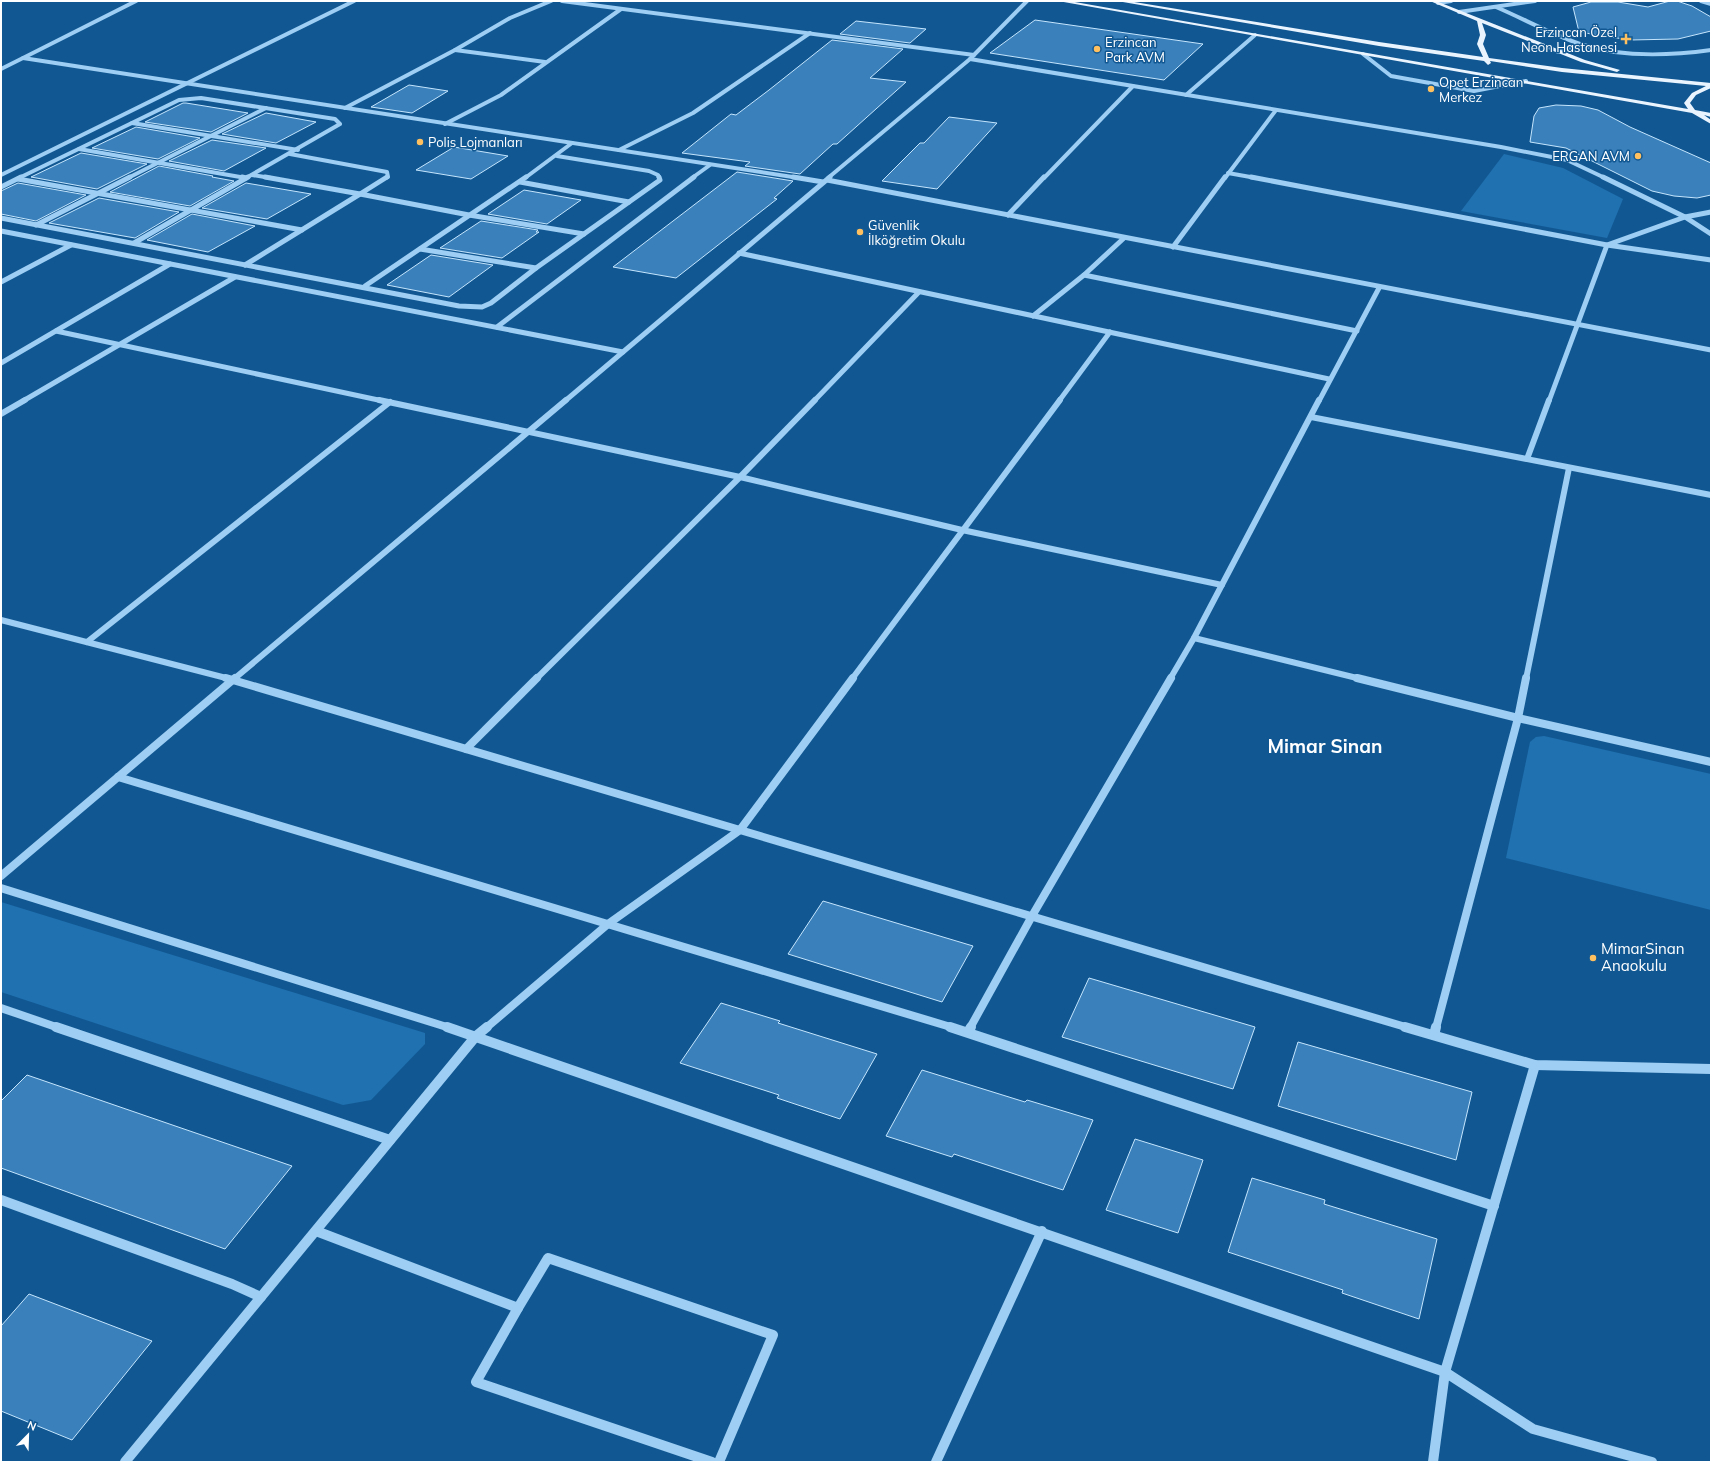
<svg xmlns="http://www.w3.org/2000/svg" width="1712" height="1463" font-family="Mulish,sans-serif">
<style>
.green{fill:#2071b0}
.building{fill:#3a81bb;stroke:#c5e5fd}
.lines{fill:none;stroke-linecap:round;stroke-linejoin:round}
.minor-far4{stroke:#9ecef3;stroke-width:4}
.minor-far3{stroke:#9ecef3;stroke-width:5}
.minor-far2{stroke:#9ecef3;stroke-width:6}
.minor-far1{stroke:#9ecef3;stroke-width:8}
.minor{stroke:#9ecef3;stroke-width:10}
.major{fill:#eaf4ff;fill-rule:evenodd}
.poi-dot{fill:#ffc060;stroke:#115893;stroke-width:1.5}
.labels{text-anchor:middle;stroke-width:3;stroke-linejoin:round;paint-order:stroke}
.far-poi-label{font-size:13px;fill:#fff;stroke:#115893;text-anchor:start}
.poi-label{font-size:15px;fill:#fff;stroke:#115893;text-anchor:start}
.district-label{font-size:19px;font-weight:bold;fill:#fff;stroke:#115893}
</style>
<rect width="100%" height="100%" fill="#115893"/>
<!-- green -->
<g class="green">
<path d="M1504,154L1563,168L1623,199L1607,238L1461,211Z"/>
<path d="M1544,736L1711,774V910L1506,858L1530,742L1536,737Z"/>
<path d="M1,902L425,1033V1044L371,1100L343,1105L1,992Z"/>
</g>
<!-- building -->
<g class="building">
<path d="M1670,1H1677L1692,6L1711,17V31L1678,39L1630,40L1579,32L1573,7L1591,2H1618L1648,7Z"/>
<path d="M1035,20L1203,44L1164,80L990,53Z"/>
<path d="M856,21L926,29L910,43L840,34Z"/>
<path d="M832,40L903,49L870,78L906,82L837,144H833L800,174L745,166L750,162L682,153L731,114L736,115L769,90Z"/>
<path d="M409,85L448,91L412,113L371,107Z"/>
<path d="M183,103H186L248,113L211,132L145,122Z"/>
<path d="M1556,105L1581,106L1598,110L1630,127L1711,163V195L1697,198L1674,196L1652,191L1566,148L1530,142L1534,116L1539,108Z"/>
<path d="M266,113L316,122L276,143L222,134Z"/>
<path d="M949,117L997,123L937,189L882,181L920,143H924Z"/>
<path d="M136,127L200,138L158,159L92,148Z"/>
<path d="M212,140L266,148L224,171L169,161Z"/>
<path d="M454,147L508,156L471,179L416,170Z"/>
<path d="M81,153L147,164L97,189L31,177Z"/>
<path d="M159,166L213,176L212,177L234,181L190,206L110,192Z"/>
<path d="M737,172L793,181L774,198L777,199L676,278L613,267Z"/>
<path d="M18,183L86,195L36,221L1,214V191Z"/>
<path d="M246,183L311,194L267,219L202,208Z"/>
<path d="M524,190L581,200L547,224L488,214Z"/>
<path d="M99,198L179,212L135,238L49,223Z"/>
<path d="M192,214L255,226L208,252L147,240Z"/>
<path d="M481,221L538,230L536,232H539L502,258L440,248Z"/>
<path d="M431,255L493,265L449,297L387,285Z"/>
<path d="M823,901L973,946L942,1002L788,954Z"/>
<path d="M1089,978L1255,1027L1233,1089L1062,1037Z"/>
<path d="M721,1003L780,1021L778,1023L877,1054L840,1119L777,1098L779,1095L680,1063Z"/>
<path d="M1298,1042L1472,1092L1456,1160L1278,1106Z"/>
<path d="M922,1070L1025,1102L1027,1100L1093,1120L1063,1190L954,1154L952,1157L886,1136Z"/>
<path d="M27,1075L184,1129L292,1166L225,1249L1,1168V1101Z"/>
<path d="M1135,1139L1203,1160L1178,1233L1106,1210Z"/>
<path d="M1252,1178L1325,1200L1324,1204L1437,1239L1419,1319L1342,1293L1343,1290L1228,1252Z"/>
<path d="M29,1294L152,1341L72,1440L1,1411V1326Z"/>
</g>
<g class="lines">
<!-- minor-far4 -->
<g class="minor-far4">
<path d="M136,1L23,58L799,178"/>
<path d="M562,1L974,55"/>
<path d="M1701,1L1711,4"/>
<path d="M1438,3L1451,1"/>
<path d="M1496,7C1524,19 1551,34 1580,44C1622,58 1668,56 1711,50"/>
<path d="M1459,12L1535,1"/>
<path d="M455,50L545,62"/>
<path d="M1558,52L1582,44"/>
<path d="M1363,54L1391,76L1474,91L1526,81"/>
<path d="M970,59L1501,147L1567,160L1605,178"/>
<path d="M1,69L23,58"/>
<path d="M1186,95L1255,35"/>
<path d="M345,108L455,50L510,18L551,1"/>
<path d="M132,123L298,150"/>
<path d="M445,124L501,95L621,9"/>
<path d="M79,149L246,178"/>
<path d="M619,150L693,113L810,33"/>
<path d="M290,154L387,172L388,177L386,178"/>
<path d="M557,156L649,171L658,175L659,178"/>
<path d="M1228,173L1256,178"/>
<path d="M1,175L354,1"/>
<path d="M252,175L271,178"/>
<path d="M19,178L179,100L201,98L335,119L340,124L246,178"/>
<path d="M128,178L266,108"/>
<path d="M525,178L572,143"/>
<path d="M692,178L710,165"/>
<path d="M828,178L970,59L1027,1"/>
<path d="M1044,178L1133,86"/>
<path d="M1225,178L1276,110"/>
</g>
<!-- minor-far3 -->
<g class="minor-far3">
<path d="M242,177L246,178"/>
<path d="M387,177L360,194L469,215L584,234"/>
<path d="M793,177L823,182"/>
<path d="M1251,177L1607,245L1711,260"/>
<path d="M1603,177L1685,217L1711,234"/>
<path d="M18,179L302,230"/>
<path d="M827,180L1711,350"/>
<path d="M520,182L629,202"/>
<path d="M1,187L21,177"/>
<path d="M1008,215L1044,177"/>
<path d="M1,218L459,306L482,307L491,303L536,268L660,180L659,177"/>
<path d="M36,225L130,177"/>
<path d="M1,231L623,352"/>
<path d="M134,243L248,177"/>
<path d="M1173,247L1225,177"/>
<path d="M420,249L536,268"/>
<path d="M739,253L1329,379"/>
<path d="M245,265L360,194L265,177"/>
<path d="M1084,275L1357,331"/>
<path d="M1,282L71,245"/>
<path d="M365,286L526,177"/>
<path d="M1033,316L1084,275L1124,238"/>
<path d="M497,327L694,177"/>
<path d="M56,331L383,401"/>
<path d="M1,363L170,264"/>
<path d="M23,401L235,277"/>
<path d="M565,401L830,177"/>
<path d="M814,401L919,292"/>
<path d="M1059,401L1110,332"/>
<path d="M1319,401L1379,288"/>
<path d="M1549,401L1607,245L1685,217L1711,212"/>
</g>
<!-- minor-far2 -->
<g class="minor-far2">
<path d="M379,400L740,477L962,530L1222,585"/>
<path d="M1,414L25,400"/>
<path d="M1311,417L1711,495"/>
<path d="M1527,459L1549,400"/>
<path d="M1,620L230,679"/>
<path d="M1194,638L1361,679"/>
<path d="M87,642L390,402"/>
<path d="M234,679L566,400"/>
<path d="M536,679L740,477L815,400"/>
<path d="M852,679L1060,400"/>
<path d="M1170,679L1194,638L1319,400"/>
<path d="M1526,679L1569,468"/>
</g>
<!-- minor-far1 -->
<g class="minor-far1">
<path d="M226,678L1409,1028"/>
<path d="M1357,678L1518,718L1711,762"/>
<path d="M466,749L537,678"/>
<path d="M118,777L954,1028"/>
<path d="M1,876L235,678"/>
<path d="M1,888L450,1028"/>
<path d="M1,1008L59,1028"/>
<path d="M486,1028L608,924L740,830L853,678"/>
<path d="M970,1028L1032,916L1171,678"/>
<path d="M1436,1028L1518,718L1526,678"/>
</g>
<!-- minor -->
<g class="minor">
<path d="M56,1027L390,1140"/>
<path d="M447,1027L1445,1372L1535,1065"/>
<path d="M950,1027L1494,1206"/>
<path d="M1405,1027L1535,1065L1711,1069"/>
<path d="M968,1032L971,1027"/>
<path d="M1434,1035L1436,1027"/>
<path d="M1,1200L232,1284L261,1297"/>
<path d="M316,1231L518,1308L548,1258L773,1335L719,1462"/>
<path d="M518,1308L476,1382L712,1462"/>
<path d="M125,1462L476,1036L487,1027"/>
<path d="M936,1462L1042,1231"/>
<path d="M1433,1462L1445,1372L1533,1429L1652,1462"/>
</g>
<!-- major -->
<path class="major" d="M1058,1H1069L1688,109L1684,103L1692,93L1706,86L1562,72L1490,61L1491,63L1488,65L1484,61L1379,46L1117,1H1128L1379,42L1483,57L1477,44L1480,35L1477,21L1430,1H1436L1585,60L1620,70L1617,72L1581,62L1482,23L1486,35L1483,44L1489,58L1562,68L1711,83V88L1696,95L1690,103L1695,110L1711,113V117L1704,115L1711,120V124L1692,113Z"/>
</g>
<!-- markers -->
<g class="poi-dot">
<path d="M1624 33h4v4h4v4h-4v4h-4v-4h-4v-4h4z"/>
<circle cx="1097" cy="49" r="4"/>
<circle cx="1431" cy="89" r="4"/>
<circle cx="420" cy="142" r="4"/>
<circle cx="1638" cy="156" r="4"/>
<circle cx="860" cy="232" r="4"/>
<circle cx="1593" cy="958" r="4"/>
</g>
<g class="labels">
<!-- far-poi labels -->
<g class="far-poi-label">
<text x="1617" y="37" text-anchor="end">Erzincan Özel<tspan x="1617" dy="15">Neon Hastanesi</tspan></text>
<text x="1105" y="47">Erzincan<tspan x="1105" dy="15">Park AVM</tspan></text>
<text x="1439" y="87">Opet Erzincan<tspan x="1439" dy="15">Merkez</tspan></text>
<text x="428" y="147">Polis Lojmanları</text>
<text x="1630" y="161" text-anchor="end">ERGAN AVM</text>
<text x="868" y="230">Güvenlik<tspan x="868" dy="15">İlköğretim Okulu</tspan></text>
</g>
<!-- poi labels -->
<g class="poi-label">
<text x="1601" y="954">MimarSinan<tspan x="1601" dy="17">Anaokulu</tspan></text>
</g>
<!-- district labels -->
<g class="district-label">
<text x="1325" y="753">Mimar Sinan</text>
</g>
</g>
<!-- border -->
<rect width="1712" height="1463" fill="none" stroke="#ffffff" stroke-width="4"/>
<!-- north arrow -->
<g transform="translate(28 1435) rotate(23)" stroke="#115893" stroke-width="3" paint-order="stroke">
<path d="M0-3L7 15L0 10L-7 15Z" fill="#ffffff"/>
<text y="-6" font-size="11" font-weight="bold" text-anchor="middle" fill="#ffffff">N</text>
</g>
</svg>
